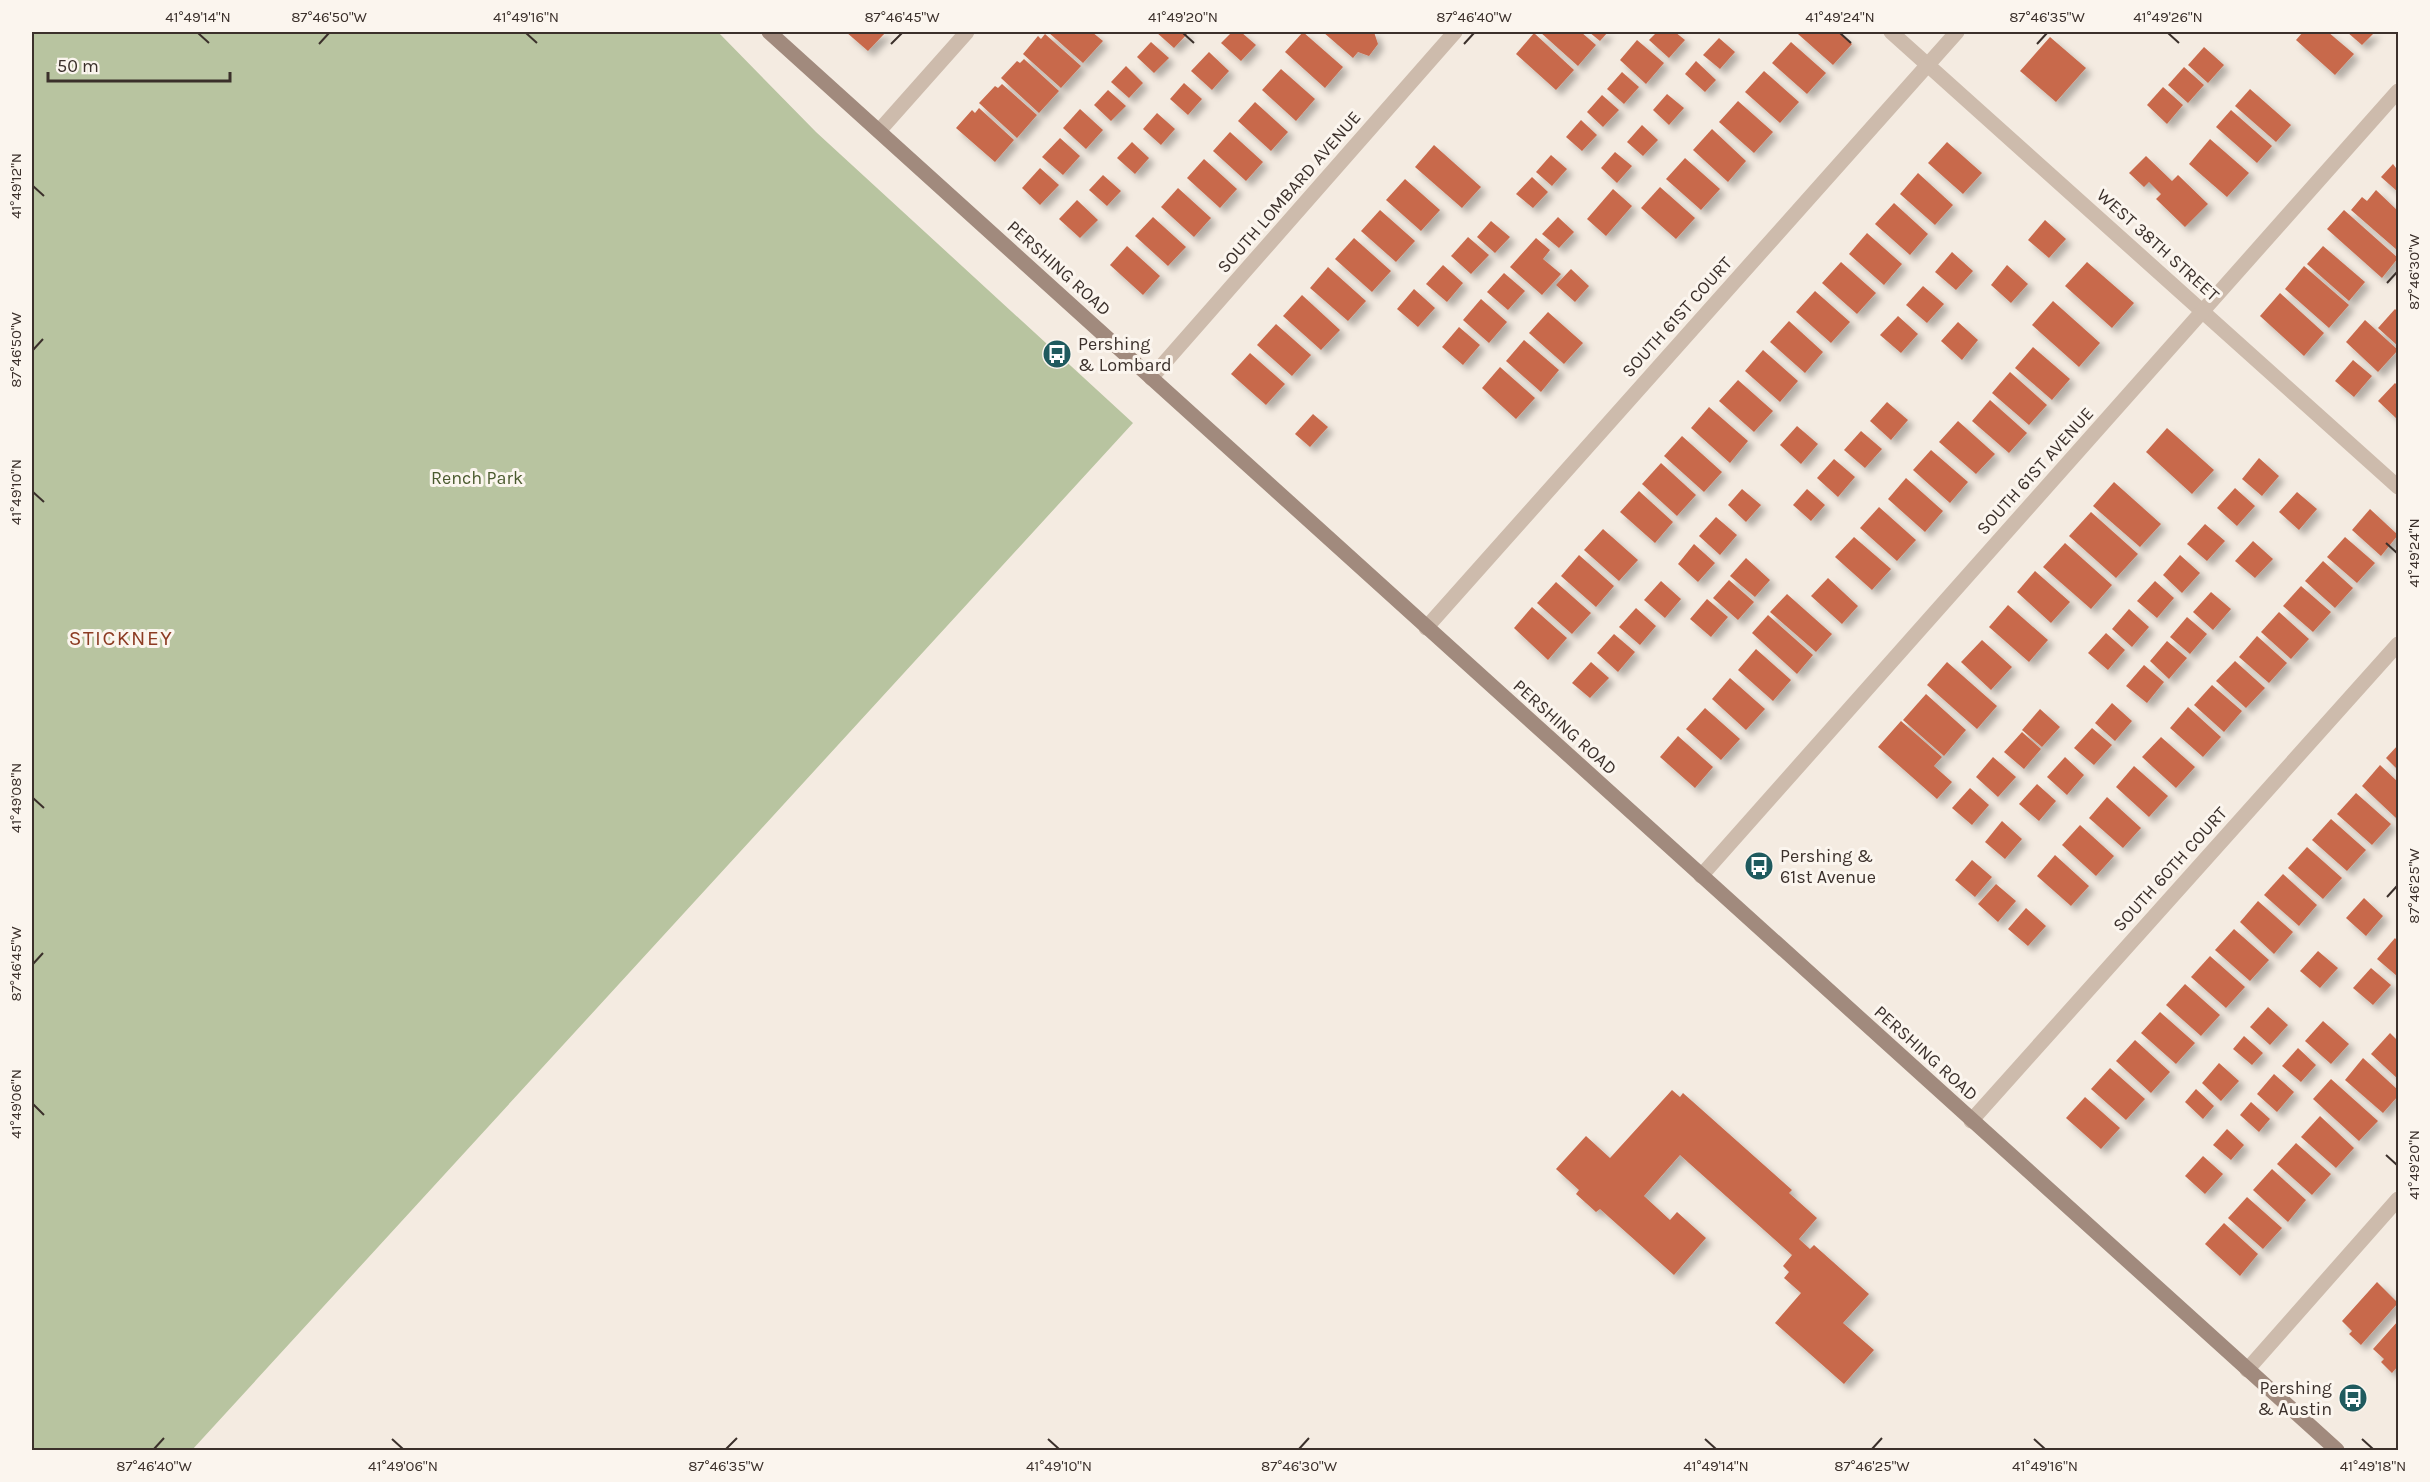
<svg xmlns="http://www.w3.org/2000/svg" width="2430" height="1482" font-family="Karla,sans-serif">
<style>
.green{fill:#b8c4a0}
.building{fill:#c8694b;filter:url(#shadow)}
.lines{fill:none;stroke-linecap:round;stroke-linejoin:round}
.minor{stroke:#cdbbac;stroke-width:15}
.tertiary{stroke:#cdbbac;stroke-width:15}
.secondary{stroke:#a18a7d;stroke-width:15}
.ticks{fill:none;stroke:#3b302b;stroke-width:2}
.labels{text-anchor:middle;stroke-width:6;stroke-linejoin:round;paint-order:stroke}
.street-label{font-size:18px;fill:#3b302b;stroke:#fbf5ee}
.poi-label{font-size:18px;fill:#3b302b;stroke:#fbf5ee;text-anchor:start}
.park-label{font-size:18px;fill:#4a5a2e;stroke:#fbf5ee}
.quarter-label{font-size:21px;letter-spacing:1.5px;fill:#8c3b22;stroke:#fbf5ee}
.neatline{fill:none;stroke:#3b302b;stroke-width:2}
.ticks-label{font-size:15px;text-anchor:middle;fill:#3b302b}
</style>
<defs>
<filter id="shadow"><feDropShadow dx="5.5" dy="5.5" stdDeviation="3" flood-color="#0004"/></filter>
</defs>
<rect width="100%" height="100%" fill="#f4ebe1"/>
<!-- green -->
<path class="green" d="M32,32H718L816,132L1133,423L192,1450H32Z"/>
<!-- building -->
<g class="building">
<path d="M846,32H886L868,51Z"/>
<path d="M1048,32H1092L1103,41L1083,63Z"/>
<path d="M1156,32H1189L1174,48Z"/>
<path d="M1232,32H1241L1256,45L1241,61L1221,43Z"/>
<path d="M1303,32L1343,67L1325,88L1285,52Z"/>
<path d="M1323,32H1374L1378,44L1369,56L1358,52L1353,58Z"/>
<path d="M1540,32H1581L1596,45L1578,66Z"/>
<path d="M1589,32H1608L1600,41Z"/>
<path d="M1657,32H1675L1685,40L1669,58L1649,40Z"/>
<path d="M1800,32H1838L1852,44L1833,65L1798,34Z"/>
<path d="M2303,32H2328L2354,54L2335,75L2296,40Z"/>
<path d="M2347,32H2375L2362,45Z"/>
<path d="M1534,33L1574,70L1556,90L1516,54Z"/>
<path d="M1045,34L1081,66L1061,88L1023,54L1038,36L1041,39Z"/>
<path d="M2050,37L2086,68L2056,102L2020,71Z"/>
<path d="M1719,38L1735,52L1720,69L1703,55Z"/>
<path d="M1637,40L1664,63L1646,84L1620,60Z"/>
<path d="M1151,42L1169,58L1154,73L1137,57Z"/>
<path d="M1791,42L1826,73L1807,94L1772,63Z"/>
<path d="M2204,47L2224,65L2208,83L2188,65Z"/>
<path d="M1209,52L1229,71L1212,90L1191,71Z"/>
<path d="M1024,59L1059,91L1039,113L1001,78L1017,61L1020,63Z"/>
<path d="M1696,61L1716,80L1705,92L1685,74Z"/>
<path d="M1126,66L1143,83L1129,98L1111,82Z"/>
<path d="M2184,67L2204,85L2188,103L2168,85Z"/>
<path d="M1281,69L1315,99L1296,121L1262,90Z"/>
<path d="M1764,71L1799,102L1780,123L1745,92Z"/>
<path d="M1622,72L1639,87L1624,104L1607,89Z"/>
<path d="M1184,83L1202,99L1188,115L1170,99Z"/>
<path d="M1002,84L1037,115L1017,138L979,103L995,86L998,88Z"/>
<path d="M2163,87L2183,105L2167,124L2147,105Z"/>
<path d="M2250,89L2291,125L2276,142L2235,106Z"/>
<path d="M1108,90L1126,106L1111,121L1094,105Z"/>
<path d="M1667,94L1684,108L1669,125L1653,110Z"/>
<path d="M1602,95L1619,110L1603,127L1587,112Z"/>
<path d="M1738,101L1773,132L1754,153L1719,122Z"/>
<path d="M1255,102L1288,132L1271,151L1238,121Z"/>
<path d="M979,108L1014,140L995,162L956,128L972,110L975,113Z"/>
<path d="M1080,109L1103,130L1086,149L1063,128Z"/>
<path d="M2231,110L2272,146L2257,163L2216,127Z"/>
<path d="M1157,113L1175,129L1161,145L1143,129Z"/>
<path d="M1581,120L1597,135L1582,151L1566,137Z"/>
<path d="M1642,125L1658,140L1643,156L1627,142Z"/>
<path d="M1712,129L1746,161L1728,182L1693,150Z"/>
<path d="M1230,132L1263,162L1246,181L1213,151Z"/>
<path d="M1060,138L1080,156L1063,175L1042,157Z"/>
<path d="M2210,139L2249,173L2227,197L2189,164Z"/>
<path d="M1132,142L1149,158L1135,174L1117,158Z"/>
<path d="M1947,142L1982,173L1963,194L1928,163Z"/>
<path d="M1434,145L1481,187L1462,208L1415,167Z"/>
<path d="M1615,152L1632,166L1617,183L1601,168Z"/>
<path d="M1551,155L1567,169L1552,186L1536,172Z"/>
<path d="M2146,156L2172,181L2178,175L2208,204L2185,227L2156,199L2161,194L2149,182L2144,187L2129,173Z"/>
<path d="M1685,158L1720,189L1701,210L1666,179Z"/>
<path d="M1204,159L1237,189L1220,208L1187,178Z"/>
<path d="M2393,164L2396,168L2398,166V192L2381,177Z"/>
<path d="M1040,168L1059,185L1040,205L1022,188Z"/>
<path d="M1918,173L1953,205L1935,225L1900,194Z"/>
<path d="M1103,175L1121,191L1107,206L1089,190Z"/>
<path d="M1532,177L1548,192L1533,208L1516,194Z"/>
<path d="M1405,179L1440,210L1421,231L1386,200Z"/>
<path d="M1660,187L1695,218L1676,239L1641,208Z"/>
<path d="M1178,188L1211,218L1194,237L1161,207Z"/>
<path d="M1613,189L1632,206L1606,236L1587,219Z"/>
<path d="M2376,190L2398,211L2397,250L2351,210L2362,197L2367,201Z"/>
<path d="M1077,200L1098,220L1080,238L1059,219Z"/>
<path d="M1894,203L1928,234L1910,255L1875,224Z"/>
<path d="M1380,210L1415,241L1396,262L1361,231Z"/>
<path d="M2344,210L2398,258L2382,278L2327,229Z"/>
<path d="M1153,217L1186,247L1168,266L1135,236Z"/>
<path d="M1558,217L1574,232L1559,248L1542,234Z"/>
<path d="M2045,220L2066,239L2049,258L2028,240Z"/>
<path d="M1491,221L1510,237L1495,253L1477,237Z"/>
<path d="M1867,233L1902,264L1884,285L1849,254Z"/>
<path d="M1468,237L1489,255L1471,274L1451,256Z"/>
<path d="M1354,238L1391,271L1372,292L1335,259Z"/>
<path d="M1536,238L1550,250L1543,259L1561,274L1542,295L1510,267Z"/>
<path d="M1127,246L1160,276L1143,295L1110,265Z"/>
<path d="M2323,246L2365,282L2349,301L2307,264Z"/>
<path d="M1952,252L1973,271L1956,290L1935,272Z"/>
<path d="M1841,262L1876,293L1857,314L1822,283Z"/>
<path d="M2087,262L2134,303L2112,328L2065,286Z"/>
<path d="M1443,265L1463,283L1447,302L1426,284Z"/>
<path d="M2007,265L2028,284L2011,303L1991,285Z"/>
<path d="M2304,266L2349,305L2329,328L2285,289Z"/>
<path d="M1328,267L1366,301L1348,321L1310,288Z"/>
<path d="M1571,269L1589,286L1575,302L1556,285Z"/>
<path d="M1504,273L1525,291L1508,310L1487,292Z"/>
<path d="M1923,286L1944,304L1927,323L1906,305Z"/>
<path d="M1414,289L1435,308L1418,327L1397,309Z"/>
<path d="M1815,291L1850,322L1831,343L1796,312Z"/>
<path d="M2280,293L2324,333L2304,356L2260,316Z"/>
<path d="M1302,295L1340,330L1321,350L1283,316Z"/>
<path d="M1481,299L1507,322L1489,343L1463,320Z"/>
<path d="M2053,301L2100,343L2079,367L2032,325Z"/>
<path d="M2395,309L2398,312V346L2378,328Z"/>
<path d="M1548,312L1583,343L1564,364L1529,333Z"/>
<path d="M1898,316L1918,334L1901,353L1880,335Z"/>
<path d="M2365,320L2398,350L2378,372L2346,342Z"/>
<path d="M1789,321L1823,352L1805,373L1770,342Z"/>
<path d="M1958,322L1978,340L1962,360L1941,341Z"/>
<path d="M1276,324L1311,355L1292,376L1257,345Z"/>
<path d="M1459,327L1480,345L1463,365L1442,347Z"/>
<path d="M1524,340L1559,370L1541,392L1506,361Z"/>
<path d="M2033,347L2070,379L2052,400L2015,368Z"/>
<path d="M1763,350L1798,381L1780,402L1745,371Z"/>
<path d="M1250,353L1285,384L1266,405L1231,374Z"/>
<path d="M2353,360L2372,376L2354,397L2335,381Z"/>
<path d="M1500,367L1535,398L1516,419L1482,388Z"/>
<path d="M2010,372L2047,405L2029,425L1992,393Z"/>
<path d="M1738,380L1773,411L1754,432L1719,401Z"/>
<path d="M2395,383L2398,386V420L2378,401Z"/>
<path d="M1990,400L2027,433L2009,453L1972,421Z"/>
<path d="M1887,402L1908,420L1891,440L1870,421Z"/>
<path d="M1709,407L1748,441L1730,463L1691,428Z"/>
<path d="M1313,414L1328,427L1310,447L1295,434Z"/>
<path d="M1958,421L1995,454L1976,474L1939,442Z"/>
<path d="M1797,426L1818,444L1801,464L1780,445Z"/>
<path d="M2167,428L2214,470L2192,494L2146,452Z"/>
<path d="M1861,431L1882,449L1865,468L1844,450Z"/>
<path d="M1682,436L1722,472L1704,492L1664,456Z"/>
<path d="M1931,450L1968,482L1950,503L1913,470Z"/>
<path d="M2259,458L2279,476L2262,496L2242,479Z"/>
<path d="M1834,459L1855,477L1838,497L1817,478Z"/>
<path d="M1661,463L1696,495L1677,516L1642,484Z"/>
<path d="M1906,478L1943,511L1925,532L1888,499Z"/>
<path d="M2114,482L2161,524L2140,547L2093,506Z"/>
<path d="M2235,488L2255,506L2237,526L2217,508Z"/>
<path d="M1742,489L1761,505L1746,522L1728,505Z"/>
<path d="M1807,489L1825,505L1811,521L1793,505Z"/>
<path d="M1639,491L1673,522L1655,543L1620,512Z"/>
<path d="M2297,492L2317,509L2299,530L2279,512Z"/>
<path d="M1879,507L1916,540L1897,561L1860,528Z"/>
<path d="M2370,509L2398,535L2381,556L2352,530Z"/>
<path d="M2091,512L2138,554L2116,578L2069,536Z"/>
<path d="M1716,517L1737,535L1720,555L1699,536Z"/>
<path d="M2205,524L2225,541L2207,561L2187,544Z"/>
<path d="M1603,529L1638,560L1619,581L1584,550Z"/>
<path d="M1854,537L1891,569L1872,590L1835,557Z"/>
<path d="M2345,537L2375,563L2357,583L2327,557Z"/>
<path d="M2253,541L2273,559L2255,578L2235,561Z"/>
<path d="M2065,543L2112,585L2091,609L2043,567Z"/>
<path d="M1694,544L1715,563L1698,582L1678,564Z"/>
<path d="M1579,555L1614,586L1596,607L1561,576Z"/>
<path d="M2180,555L2200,573L2182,593L2163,575Z"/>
<path d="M1746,558L1770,580L1755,597L1730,576Z"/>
<path d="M2323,561L2353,588L2335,608L2305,581Z"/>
<path d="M2035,571L2070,602L2051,623L2017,592Z"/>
<path d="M1828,578L1858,606L1842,624L1811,596Z"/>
<path d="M1729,580L1754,602L1738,620L1713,598Z"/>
<path d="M1661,581L1681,599L1665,618L1644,600Z"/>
<path d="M2155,581L2174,598L2157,618L2137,601Z"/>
<path d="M1556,582L1591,613L1572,634L1537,603Z"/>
<path d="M2301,586L2331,612L2313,632L2283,606Z"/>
<path d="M2211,592L2231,609L2213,630L2193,612Z"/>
<path d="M1787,594L1832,634L1816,652L1770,612Z"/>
<path d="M1707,599L1728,617L1711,637L1690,619Z"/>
<path d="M2008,605L2048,640L2029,662L1989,627Z"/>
<path d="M1532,607L1567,638L1548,660L1514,628Z"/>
<path d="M1636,608L1656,626L1640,645L1619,627Z"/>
<path d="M2129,609L2149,627L2132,647L2112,629Z"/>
<path d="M2279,612L2309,639L2291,659L2261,632Z"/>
<path d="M1768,615L1813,655L1797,674L1752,633Z"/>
<path d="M2187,617L2207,634L2190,654L2170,637Z"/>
<path d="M2106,633L2125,650L2108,670L2088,653Z"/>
<path d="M1614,634L1635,652L1618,672L1597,653Z"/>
<path d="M2257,636L2287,663L2269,683L2239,657Z"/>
<path d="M1982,640L2012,667L1991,690L1961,662Z"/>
<path d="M2167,641L2187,658L2169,679L2150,661Z"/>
<path d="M1756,649L1791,680L1773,701L1738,670Z"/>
<path d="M2235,661L2265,688L2246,708L2216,681Z"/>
<path d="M1591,662L1609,678L1590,698L1572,683Z"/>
<path d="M1947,662L1997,706L1977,729L1927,685Z"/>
<path d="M2144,665L2164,682L2147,703L2126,686Z"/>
<path d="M1730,678L1765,709L1746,730L1712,699Z"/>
<path d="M2212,685L2242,711L2224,732L2194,705Z"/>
<path d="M1926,694L1966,730L1944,756L1903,720Z"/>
<path d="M2112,703L2132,721L2115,741L2095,723Z"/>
<path d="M2188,707L2221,737L2203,757L2170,728Z"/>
<path d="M1705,708L1740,739L1721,760L1686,729Z"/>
<path d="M2040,709L2060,727L2042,747L2022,730Z"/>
<path d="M1901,721L1942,757L1934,766L1952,782L1937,799L1878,747Z"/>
<path d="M2092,728L2112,745L2094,765L2074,748Z"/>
<path d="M2022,732L2041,749L2024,769L2004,752Z"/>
<path d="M1678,736L1713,767L1695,788L1660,757Z"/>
<path d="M2161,737L2195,767L2176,788L2142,757Z"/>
<path d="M2398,745V770L2386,758Z"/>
<path d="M1993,757L2016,777L1998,797L1976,777Z"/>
<path d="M2065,757L2084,775L2067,795L2047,777Z"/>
<path d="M2380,765L2398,782L2396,818L2362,786Z"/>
<path d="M2134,766L2168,796L2149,817L2116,787Z"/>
<path d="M2037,784L2056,801L2039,821L2019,804Z"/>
<path d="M1970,788L1989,805L1972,825L1952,808Z"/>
<path d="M2356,793L2391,824L2372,845L2337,814Z"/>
<path d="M2107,797L2141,828L2123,848L2089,818Z"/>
<path d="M2331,819L2366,850L2347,871L2312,840Z"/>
<path d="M2002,821L2022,839L2005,859L1985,842Z"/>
<path d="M2080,825L2114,856L2096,876L2062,845Z"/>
<path d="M2307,847L2342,878L2323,899L2288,868Z"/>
<path d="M2055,855L2089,886L2071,906L2037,876Z"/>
<path d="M1972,860L1992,877L1975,897L1955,880Z"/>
<path d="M2283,874L2317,905L2299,926L2264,895Z"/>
<path d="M1996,884L2016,901L1998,922L1978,904Z"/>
<path d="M2364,898L2383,916L2366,936L2346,918Z"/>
<path d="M2258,901L2293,932L2274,954L2240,922Z"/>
<path d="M2026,908L2046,926L2028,946L2008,929Z"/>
<path d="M2234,929L2269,960L2250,981L2215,950Z"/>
<path d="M2395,938L2398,942L2397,976L2377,959Z"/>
<path d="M2318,951L2338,968L2320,988L2300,971Z"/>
<path d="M2210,956L2245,987L2226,1008L2191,977Z"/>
<path d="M2371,968L2391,985L2373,1005L2353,988Z"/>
<path d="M2185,984L2220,1015L2201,1036L2166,1005Z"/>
<path d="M2268,1007L2288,1025L2270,1045L2250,1027Z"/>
<path d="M2160,1012L2195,1043L2176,1064L2141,1033Z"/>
<path d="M2323,1021L2349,1044L2331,1064L2305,1041Z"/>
<path d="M2390,1033L2398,1041V1079L2371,1054Z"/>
<path d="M2244,1036L2263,1053L2252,1065L2233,1049Z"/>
<path d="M2135,1040L2170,1072L2151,1093L2116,1061Z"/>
<path d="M2298,1048L2316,1065L2301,1082L2282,1066Z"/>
<path d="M2363,1058L2398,1090V1096L2383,1113L2345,1080Z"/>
<path d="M2219,1063L2239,1081L2221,1101L2202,1083Z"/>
<path d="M2110,1068L2145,1099L2126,1120L2091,1089Z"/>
<path d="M2274,1074L2294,1092L2277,1112L2257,1094Z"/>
<path d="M2331,1079L2378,1121L2359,1141L2313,1099Z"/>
<path d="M2196,1089L2214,1106L2203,1119L2185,1102Z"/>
<path d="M1672,1090L1680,1097L1683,1093L1792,1190L1789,1193L1817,1218L1799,1239L1810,1249L1814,1245L1869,1294L1843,1323L1874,1350L1844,1384L1775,1323L1801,1293L1784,1278L1789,1272L1783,1266L1792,1255L1680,1155L1644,1196L1670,1220L1677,1212L1706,1238L1674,1275L1600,1209L1596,1212L1576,1194L1579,1190L1556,1169L1586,1136L1610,1158Z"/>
<path d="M2085,1097L2120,1128L2101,1149L2066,1118Z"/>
<path d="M2251,1102L2270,1119L2259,1132L2240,1115Z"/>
<path d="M2320,1116L2354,1148L2336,1168L2301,1137Z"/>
<path d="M2227,1129L2244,1145L2231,1160L2213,1145Z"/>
<path d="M2296,1143L2331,1174L2312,1195L2277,1164Z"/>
<path d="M2203,1156L2223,1174L2205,1194L2185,1176Z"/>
<path d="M2272,1169L2306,1200L2288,1222L2253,1190Z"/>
<path d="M2247,1197L2282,1228L2263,1249L2228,1218Z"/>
<path d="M2224,1223L2258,1254L2240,1276L2205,1244Z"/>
<path d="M2377,1282L2398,1303L2361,1345L2349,1334L2352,1331L2342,1321Z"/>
<path d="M2398,1321V1366L2392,1373L2381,1362L2384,1359L2373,1349Z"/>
</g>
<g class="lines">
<!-- minor -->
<g class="minor">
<path d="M1891,32L2398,487"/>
<path d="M879,131L967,32"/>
<path d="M1151,378L1455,32"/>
<path d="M1426,628L1957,32"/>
<path d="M1701,876L2398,91"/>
<path d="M1971,1121L2398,644"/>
</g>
<!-- tertiary -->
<path class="tertiary" d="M2247,1370L2398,1199"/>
<!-- secondary -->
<path class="secondary" d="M769,32L2337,1450"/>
</g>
<!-- ticks -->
<path class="ticks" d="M198,33L209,43M526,33L537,43M1183,33L1194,43M1840,33L1851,43M2168,33L2179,43M319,44L329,33M891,44L902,33M1464,44L1474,33M2037,44L2047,33M33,186L44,196M2387,283L2397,272M33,350L43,339M33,492L44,502M2386,543L2397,553M33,798L44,808M2387,897L2397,886M33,964L43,953M33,1104L44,1115M2386,1155L2397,1165M392,1439L403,1449M1048,1439L1059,1449M1705,1439L1716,1449M2034,1439L2045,1449M2362,1439L2373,1449M154,1449L164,1438M726,1449L737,1438M1299,1449L1309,1438M1872,1449L1882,1438"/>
<!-- icons -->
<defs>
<g id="bus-disc" transform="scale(1.5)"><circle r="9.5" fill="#1f5a5e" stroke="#fbf5ee"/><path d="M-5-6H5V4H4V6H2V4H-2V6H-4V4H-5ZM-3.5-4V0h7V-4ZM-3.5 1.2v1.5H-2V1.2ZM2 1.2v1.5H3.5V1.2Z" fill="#fff"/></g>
</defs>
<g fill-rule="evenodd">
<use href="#bus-disc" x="1057" y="354"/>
<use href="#bus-disc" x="1759" y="866"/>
<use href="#bus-disc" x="2353" y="1398"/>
</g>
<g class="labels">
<!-- street labels -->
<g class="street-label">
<text transform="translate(1289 192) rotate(-49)" y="6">SOUTH LOMBARD AVENUE</text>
<text transform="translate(2158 245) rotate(42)" y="6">WEST 38TH STREET</text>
<text transform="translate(1059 268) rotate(42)" y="6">PERSHING ROAD</text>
<text transform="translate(1677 317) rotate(-48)" y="6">SOUTH 61ST COURT</text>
<text transform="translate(2035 471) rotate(-48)" y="6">SOUTH 61ST AVENUE</text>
<text transform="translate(1565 727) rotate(42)" y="6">PERSHING ROAD</text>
<text transform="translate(2170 869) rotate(-48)" y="6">SOUTH 60TH COURT</text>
<text transform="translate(1926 1053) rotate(42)" y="6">PERSHING ROAD</text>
</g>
<!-- poi labels -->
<g class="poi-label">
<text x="1078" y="350">Pershing<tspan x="1078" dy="21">&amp; Lombard</tspan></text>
<text x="1780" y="862">Pershing &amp;<tspan x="1780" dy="21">61st Avenue</tspan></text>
<text x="2332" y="1394" text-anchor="end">Pershing<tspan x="2332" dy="21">&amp; Austin</tspan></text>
</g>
<!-- park labels -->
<g class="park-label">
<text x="477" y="484">Rench Park</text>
</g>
<!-- quarter labels -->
<g class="quarter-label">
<text x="121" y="645">STICKNEY</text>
</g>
</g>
<!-- border -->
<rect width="2430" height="1482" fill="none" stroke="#fbf5ee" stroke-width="66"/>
<!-- scale -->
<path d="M48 72v9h182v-9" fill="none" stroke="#3b302b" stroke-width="3"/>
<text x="57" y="72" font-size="18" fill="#3b302b" stroke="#fbf5ee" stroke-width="4.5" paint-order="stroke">50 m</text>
<rect x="33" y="33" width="2364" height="1416" class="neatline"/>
<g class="ticks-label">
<text x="198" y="22">41°49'14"N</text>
<text x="329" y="22">87°46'50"W</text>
<text x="526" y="22">41°49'16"N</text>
<text x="902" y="22">87°46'45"W</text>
<text x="1183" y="22">41°49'20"N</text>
<text x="1474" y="22">87°46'40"W</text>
<text x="1840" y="22">41°49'24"N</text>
<text x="2047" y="22">87°46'35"W</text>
<text x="2168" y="22">41°49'26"N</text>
<text transform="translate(16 186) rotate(-90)" y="5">41°49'12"N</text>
<text transform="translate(2414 272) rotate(-90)" y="5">87°46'30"W</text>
<text transform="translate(16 350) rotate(-90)" y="5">87°46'50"W</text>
<text transform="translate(16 492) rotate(-90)" y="5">41°49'10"N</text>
<text transform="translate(2414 553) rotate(-90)" y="5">41°49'24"N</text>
<text transform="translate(16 798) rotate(-90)" y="5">41°49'08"N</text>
<text transform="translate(2414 886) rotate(-90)" y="5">87°46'25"W</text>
<text transform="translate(16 964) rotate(-90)" y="5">87°46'45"W</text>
<text transform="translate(16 1104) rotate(-90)" y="5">41°49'06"N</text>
<text transform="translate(2414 1165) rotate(-90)" y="5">41°49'20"N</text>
<text x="154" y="1471">87°46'40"W</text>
<text x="403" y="1471">41°49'06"N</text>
<text x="726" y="1471">87°46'35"W</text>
<text x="1059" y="1471">41°49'10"N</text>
<text x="1299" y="1471">87°46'30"W</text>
<text x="1716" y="1471">41°49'14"N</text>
<text x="1872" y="1471">87°46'25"W</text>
<text x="2045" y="1471">41°49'16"N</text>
<text x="2373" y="1471">41°49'18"N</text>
</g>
</svg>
